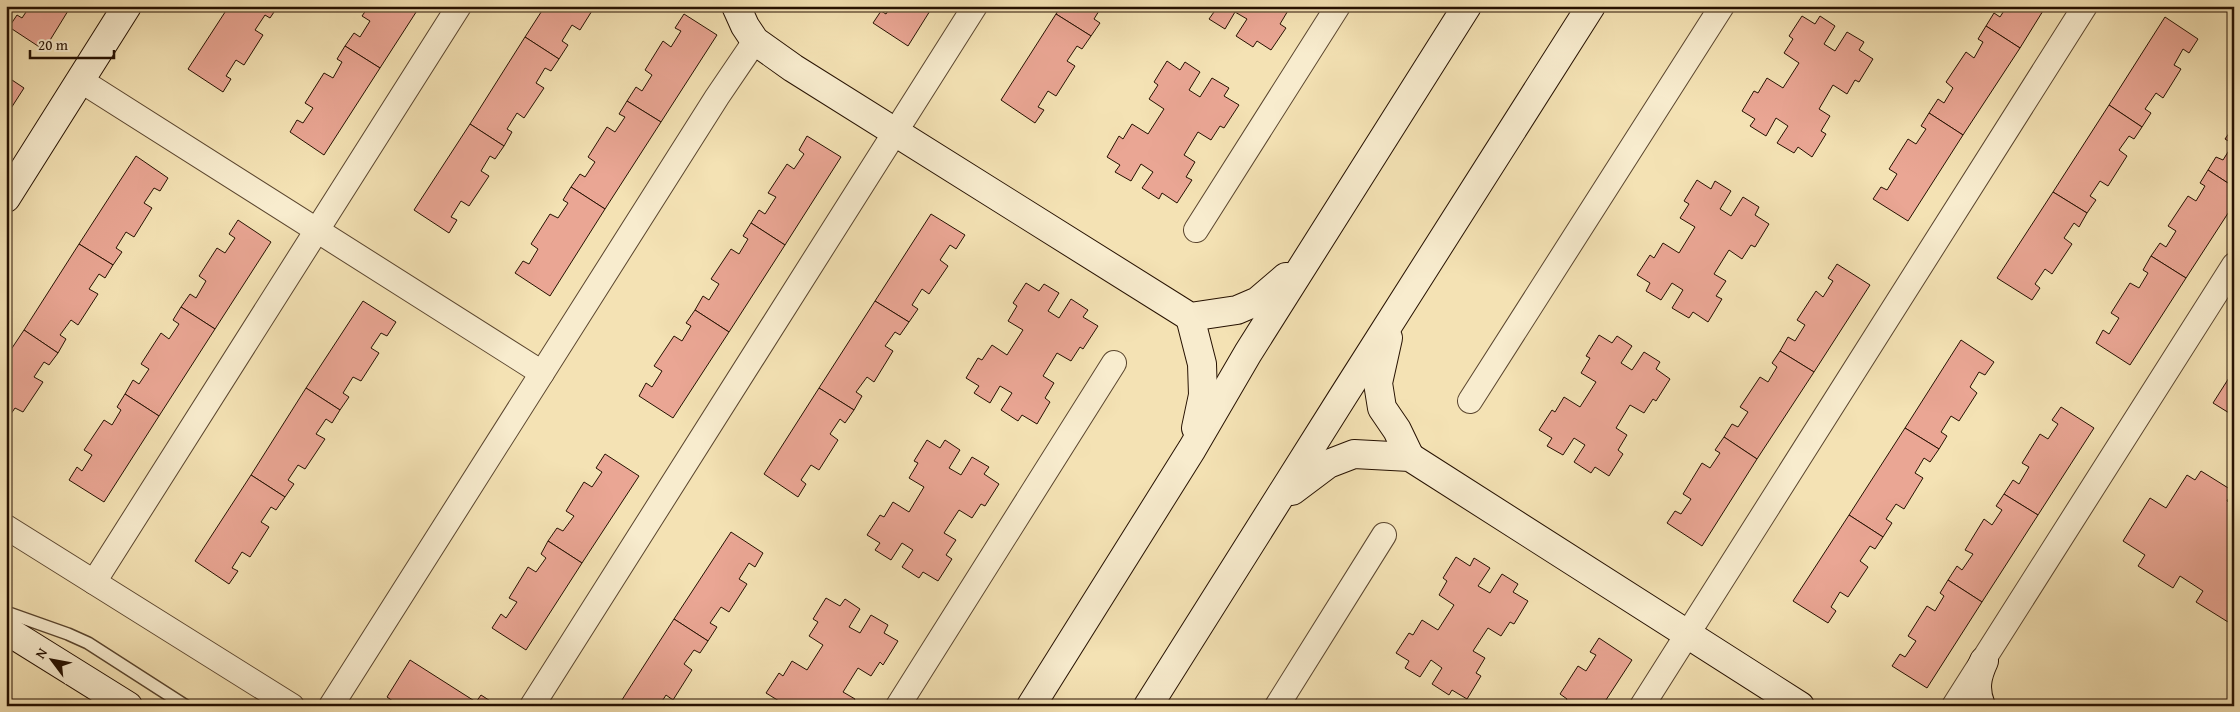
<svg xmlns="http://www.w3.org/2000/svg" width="2240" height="712" font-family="'Gentium Book Plus',serif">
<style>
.building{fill:#eaa694;stroke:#261101}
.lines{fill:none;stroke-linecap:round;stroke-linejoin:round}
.lane-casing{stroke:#5a452e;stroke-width:14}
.street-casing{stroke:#5a452e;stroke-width:26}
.secondary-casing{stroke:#261101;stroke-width:30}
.lane{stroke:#f8ecce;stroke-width:11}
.street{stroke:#f8ecce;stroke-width:24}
.secondary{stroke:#f8ecce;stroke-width:28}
</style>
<rect width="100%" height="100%" fill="#f4e2b4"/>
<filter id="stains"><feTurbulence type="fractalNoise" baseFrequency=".004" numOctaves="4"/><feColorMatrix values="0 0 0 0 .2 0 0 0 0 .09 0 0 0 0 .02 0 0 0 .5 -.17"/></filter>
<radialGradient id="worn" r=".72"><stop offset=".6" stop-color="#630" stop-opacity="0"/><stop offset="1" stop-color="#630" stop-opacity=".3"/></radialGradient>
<!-- building -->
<g class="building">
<path d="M30,6H71L44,50L9,27L17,15L22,18Z"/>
<path d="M229,6H278L270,18L265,15L255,30L263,35L244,65L236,60L226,76L231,79L223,92L188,69Z"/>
<path d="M369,6H420L380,68L345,46L354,33L360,37L370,21L362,16Z"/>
<path d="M545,6H595L580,30L572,25L562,41L568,45L559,59L525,37Z"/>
<path d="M891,6H933L908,46L873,23L881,11L886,14Z"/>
<path d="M1061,6H1102L1094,19L1100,23L1091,36L1056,14Z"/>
<path d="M1204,6H1284L1289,9L1280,24L1286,28L1271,50L1257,41L1253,47L1236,36L1247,19L1235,12L1225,29L1209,19L1214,12Z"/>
<path d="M2007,6H2046L2020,48L1986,26L1994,13L2000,17Z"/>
<path d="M684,14L717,35L661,122L627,101L636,87L642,91L652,75L645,70L663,41L671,47L681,31L675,28Z"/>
<path d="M1056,14L1091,36L1082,49L1077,46L1067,61L1075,66L1056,96L1048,91L1038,107L1044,110L1035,123L1001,100Z"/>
<path d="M1802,16L1815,24L1820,16L1835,26L1824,44L1835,51L1847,32L1864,42L1859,50L1873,59L1859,82L1855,80L1847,94L1833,85L1819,109L1830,116L1821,131L1826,134L1812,157L1798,147L1794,153L1777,143L1788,126L1776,118L1766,136L1750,126L1755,119L1742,111L1754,91L1758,93L1767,78L1783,88L1799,63L1784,53L1793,39L1789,36Z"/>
<path d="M2165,17L2198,39L2189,53L2183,49L2174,65L2181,69L2163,98L2156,93L2145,109L2151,113L2142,127L2109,105Z"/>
<path d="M1986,26L2020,48L1963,135L1929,113L1938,99L1944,103L1953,88L1946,82L1966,52L1974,58L1983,42L1978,39Z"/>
<path d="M525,37L559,59L551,71L545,68L536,83L544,88L524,118L517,113L507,129L512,132L504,146L470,124Z"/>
<path d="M345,46L380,68L324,155L290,132L297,120L303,123L313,108L305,103L324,73L333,78L342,62L337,59Z"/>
<path d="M1167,61L1180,70L1185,62L1200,72L1189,90L1200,97L1212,78L1229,88L1224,96L1239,105L1224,128L1220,126L1211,140L1198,132L1184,155L1195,162L1186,177L1192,180L1177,203L1162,193L1159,199L1142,188L1153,172L1141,164L1131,181L1115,172L1120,165L1107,157L1119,136L1123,139L1132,124L1148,134L1164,109L1149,99L1158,85L1154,82Z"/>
<path d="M6,76L24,88L6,116Z"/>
<path d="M627,101L661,122L605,209L571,187L580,174L585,177L595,162L588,157L607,127L615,132L625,117L619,114Z"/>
<path d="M2109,105L2142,127L2134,139L2129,136L2119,150L2127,156L2108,186L2100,181L2090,196L2096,200L2087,213L2053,192Z"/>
<path d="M1929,113L1963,135L1908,221L1873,199L1881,187L1887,190L1897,174L1889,169L1908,139L1916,144L1926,129L1921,126Z"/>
<path d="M470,124L504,146L495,159L490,156L481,171L489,176L469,206L461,201L451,217L457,220L449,233L414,210Z"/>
<path d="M2234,126V187L2208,170L2216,157L2223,160L2233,144L2225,139Z"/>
<path d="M807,136L841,157L785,245L751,223L759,210L765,214L776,197L768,193L787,164L794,169L804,154L799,150Z"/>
<path d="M136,156L168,178L160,191L154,188L144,203L152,208L134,237L126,232L116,248L122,252L113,265L79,244Z"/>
<path d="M2208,170L2234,187V204L2186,278L2151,256L2160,243L2166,247L2176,231L2168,226L2188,196L2196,201L2205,186L2200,183Z"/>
<path d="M1697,180L1711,189L1715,181L1731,191L1720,209L1731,216L1743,197L1759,207L1755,215L1769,224L1755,247L1751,245L1742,259L1729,250L1714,274L1726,281L1716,296L1722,299L1708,322L1693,312L1689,318L1672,308L1683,290L1672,283L1661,300L1646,291L1650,283L1637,275L1650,255L1654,258L1663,243L1679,253L1695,227L1680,218L1689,204L1684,201Z"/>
<path d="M571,187L605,209L550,296L515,273L523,261L529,264L538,249L531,244L550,214L558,218L568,203L563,200Z"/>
<path d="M2053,192L2087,213L2079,227L2074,223L2064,238L2072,244L2052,274L2045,269L2035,284L2040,288L2032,300L1997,278Z"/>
<path d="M931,214L965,235L956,249L950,245L940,260L948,266L929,294L922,289L912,305L918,309L909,322L875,301Z"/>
<path d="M238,220L271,242L215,329L181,307L190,294L196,298L206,281L199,276L217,248L225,253L235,238L229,234Z"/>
<path d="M751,223L785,245L729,332L695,310L703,296L709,300L719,284L711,279L731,249L739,254L748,239L743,236Z"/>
<path d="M79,244L113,265L105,278L99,274L89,289L98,294L78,325L71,320L60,335L66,339L58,353L24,330Z"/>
<path d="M2151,256L2186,278L2130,365L2096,343L2103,330L2109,334L2119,318L2111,313L2130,283L2139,288L2148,273L2143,270Z"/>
<path d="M1837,264L1870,285L1814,372L1780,351L1788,337L1795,341L1805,325L1797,320L1816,291L1823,297L1833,281L1828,278Z"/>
<path d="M1026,283L1039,291L1044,284L1059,293L1048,311L1059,318L1071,299L1088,310L1083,317L1098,326L1083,349L1080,347L1071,361L1057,353L1043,376L1054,383L1045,398L1050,402L1037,424L1022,415L1018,421L1001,410L1012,393L1000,386L990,403L974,393L979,386L966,378L978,358L982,360L992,345L1007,355L1023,330L1008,321L1017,306L1013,303Z"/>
<path d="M363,301L396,322L387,336L381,333L371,348L379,353L361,381L353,377L343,393L349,397L340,410L306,388Z"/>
<path d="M875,301L909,322L900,335L895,332L885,346L893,351L874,382L867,377L856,392L862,396L854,410L819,388Z"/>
<path d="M181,307L215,329L159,416L125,394L133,380L139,384L149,369L141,364L161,333L169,339L179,324L173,320Z"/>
<path d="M695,310L729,332L673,418L639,396L646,383L652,387L662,371L654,366L674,336L682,341L691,326L686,323Z"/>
<path d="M24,330L58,353L49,365L44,362L34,377L43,382L23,412L15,408L6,421V357Z"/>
<path d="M1599,335L1612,343L1617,336L1632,346L1621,363L1632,370L1644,352L1660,362L1656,369L1670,379L1656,401L1653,399L1644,413L1630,405L1616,428L1627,435L1618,450L1623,454L1609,476L1595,467L1591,473L1574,462L1585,445L1574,438L1563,455L1547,446L1552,438L1539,430L1552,410L1555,412L1564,397L1580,407L1596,382L1581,373L1590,358L1586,356Z"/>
<path d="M1961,340L1994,362L1985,375L1979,372L1970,387L1977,393L1959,421L1951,416L1941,432L1947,436L1939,449L1905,428Z"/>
<path d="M1780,351L1814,372L1757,459L1724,437L1732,424L1738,427L1748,412L1740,407L1760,377L1768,382L1777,367L1772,363Z"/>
<path d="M2234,370V416L2213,403Z"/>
<path d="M306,388L340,410L332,423L326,419L316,434L325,439L305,469L298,465L288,480L294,484L285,497L251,475Z"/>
<path d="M819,388L854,410L845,423L840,419L830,434L838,440L819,470L811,465L801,480L806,484L798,497L764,474Z"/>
<path d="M125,394L159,416L104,502L69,480L77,467L82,471L92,455L84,450L104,420L112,425L121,410L117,407Z"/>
<path d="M2061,407L2094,428L2038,515L2004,494L2013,480L2019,484L2029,467L2022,463L2040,434L2048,439L2058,424L2052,420Z"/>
<path d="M1905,428L1939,449L1930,462L1924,458L1915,473L1923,478L1904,509L1896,504L1886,519L1892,523L1883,537L1849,515Z"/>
<path d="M1724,437L1757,459L1702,546L1667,523L1675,511L1681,514L1691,499L1683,494L1702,463L1710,468L1720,453L1715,450Z"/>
<path d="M927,440L940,448L945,440L960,450L949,468L961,475L972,457L989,467L984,474L999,484L985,506L981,504L972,518L959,510L944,533L956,540L946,555L952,559L938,581L923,572L919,578L902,567L913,550L902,543L891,560L875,550L880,543L867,535L880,515L884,517L893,502L909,512L924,487L909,478L918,463L914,461Z"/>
<path d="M605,454L639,476L582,563L548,541L557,528L563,531L574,516L566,511L584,482L592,487L602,472L596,468Z"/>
<path d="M2201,471L2233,491L2227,501L2234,505V612L2228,622L2196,602L2203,591L2180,576L2173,588L2138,566L2145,555L2123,541L2150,498L2166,508L2187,475L2195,480Z"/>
<path d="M251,475L285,497L276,510L271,507L261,522L269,527L250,557L242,552L232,568L238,571L229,584L195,561Z"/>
<path d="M2004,494L2038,515L1982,602L1948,580L1957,566L1962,570L1973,554L1965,550L1984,519L1992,525L2002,510L1996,506Z"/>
<path d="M1849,515L1883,537L1875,549L1870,546L1860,561L1868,567L1848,597L1840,592L1831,607L1836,611L1828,623L1793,601Z"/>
<path d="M731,532L763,553L755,567L749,563L739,579L747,584L729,612L721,607L710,623L717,627L708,641L674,619Z"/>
<path d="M548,541L582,563L526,650L492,628L501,614L506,618L517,602L509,598L528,567L536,572L546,558L541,554Z"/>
<path d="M1456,557L1470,566L1474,558L1490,568L1478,586L1490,593L1502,574L1518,584L1513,592L1528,601L1514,624L1510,622L1501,636L1488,628L1473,651L1485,658L1476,673L1481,676L1467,699L1452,690L1449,695L1432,684L1442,668L1431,660L1420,677L1405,668L1409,661L1396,653L1409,633L1413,635L1422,620L1438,630L1454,605L1439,595L1447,581L1443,578Z"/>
<path d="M1948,580L1982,602L1927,688L1892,666L1900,654L1905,657L1916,641L1908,636L1927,606L1935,611L1944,596L1940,593Z"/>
<path d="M826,598L840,606L845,599L860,609L849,627L860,633L871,615L888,625L884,633L898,641L883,665L880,662L871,676L858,668L843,692L855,699L851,706H808L801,701L798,706H777L779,701L766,693L779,673L783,676L792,661L807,670L823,645L809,636L818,622L813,619Z"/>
<path d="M674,619L708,641L700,653L694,650L684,664L692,670L673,700L666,695L659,706H618Z"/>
<path d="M1599,638L1632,660L1602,706H1563L1567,699L1560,694L1578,666L1586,671L1596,655L1590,652Z"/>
<path d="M410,660L476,702L481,695L498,706H400L387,697Z"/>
</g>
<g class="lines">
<!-- lane casing -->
<g class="lane-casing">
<path id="lane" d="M6,612L68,634L88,643L186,706"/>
</g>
<!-- street casing -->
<g class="street-casing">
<g id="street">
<path d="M80,80L542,373"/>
<path d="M1196,230L1338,6"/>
<path d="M1470,401L1722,6"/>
<path d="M6,527L292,706"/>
<path d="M94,582L459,6"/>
<path d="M331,706L717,97L755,41"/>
<path d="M532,706L975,6"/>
<path d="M898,706L1114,363"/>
<path d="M1277,706L1384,535"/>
<path d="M1642,706L2085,6"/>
<path d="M1954,706L2234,265"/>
</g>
</g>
<!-- secondary casing -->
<g class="secondary-casing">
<g id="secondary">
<path d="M736,6L745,26L755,41L793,68L1190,317L1237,310L1258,301L1286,277"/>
<path d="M6,198L127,6"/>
<path d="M1190,317L1202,364L1203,395L1196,428"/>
<path d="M1388,338L1378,383L1382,408L1397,430L1410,457"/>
<path d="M1292,491L1328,464L1354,454L1410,457L1800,706"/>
<path d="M6,630L128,706"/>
<path d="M1031,706L1192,449L1248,353L1467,6"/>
<path d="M1148,706C1295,472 1442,239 1591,6"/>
<path d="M1981,706C1974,689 1977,676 1984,661"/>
</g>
</g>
<!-- lane -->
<use href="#lane" class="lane"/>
<!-- street -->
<use href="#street" class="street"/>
<!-- secondary -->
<use href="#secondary" class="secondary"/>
</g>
<!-- margin -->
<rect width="2240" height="712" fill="none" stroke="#f4e2b4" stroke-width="25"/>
<rect x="8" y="8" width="2225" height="697" fill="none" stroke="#261101" stroke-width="2.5"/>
<rect x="12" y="12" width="2215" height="687" fill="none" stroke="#261101"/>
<!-- north arrow -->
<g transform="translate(52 660) rotate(302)" stroke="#f8ecce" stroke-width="4" paint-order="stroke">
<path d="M0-4L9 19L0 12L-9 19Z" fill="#261101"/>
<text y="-8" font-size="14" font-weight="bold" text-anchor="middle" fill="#261101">N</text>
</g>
<!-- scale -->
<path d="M30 50v8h84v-8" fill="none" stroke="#261101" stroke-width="2.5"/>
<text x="38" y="50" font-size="15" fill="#261101" stroke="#f8ecce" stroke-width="4" paint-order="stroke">20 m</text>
<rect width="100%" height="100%" filter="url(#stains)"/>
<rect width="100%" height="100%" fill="url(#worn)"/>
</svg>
